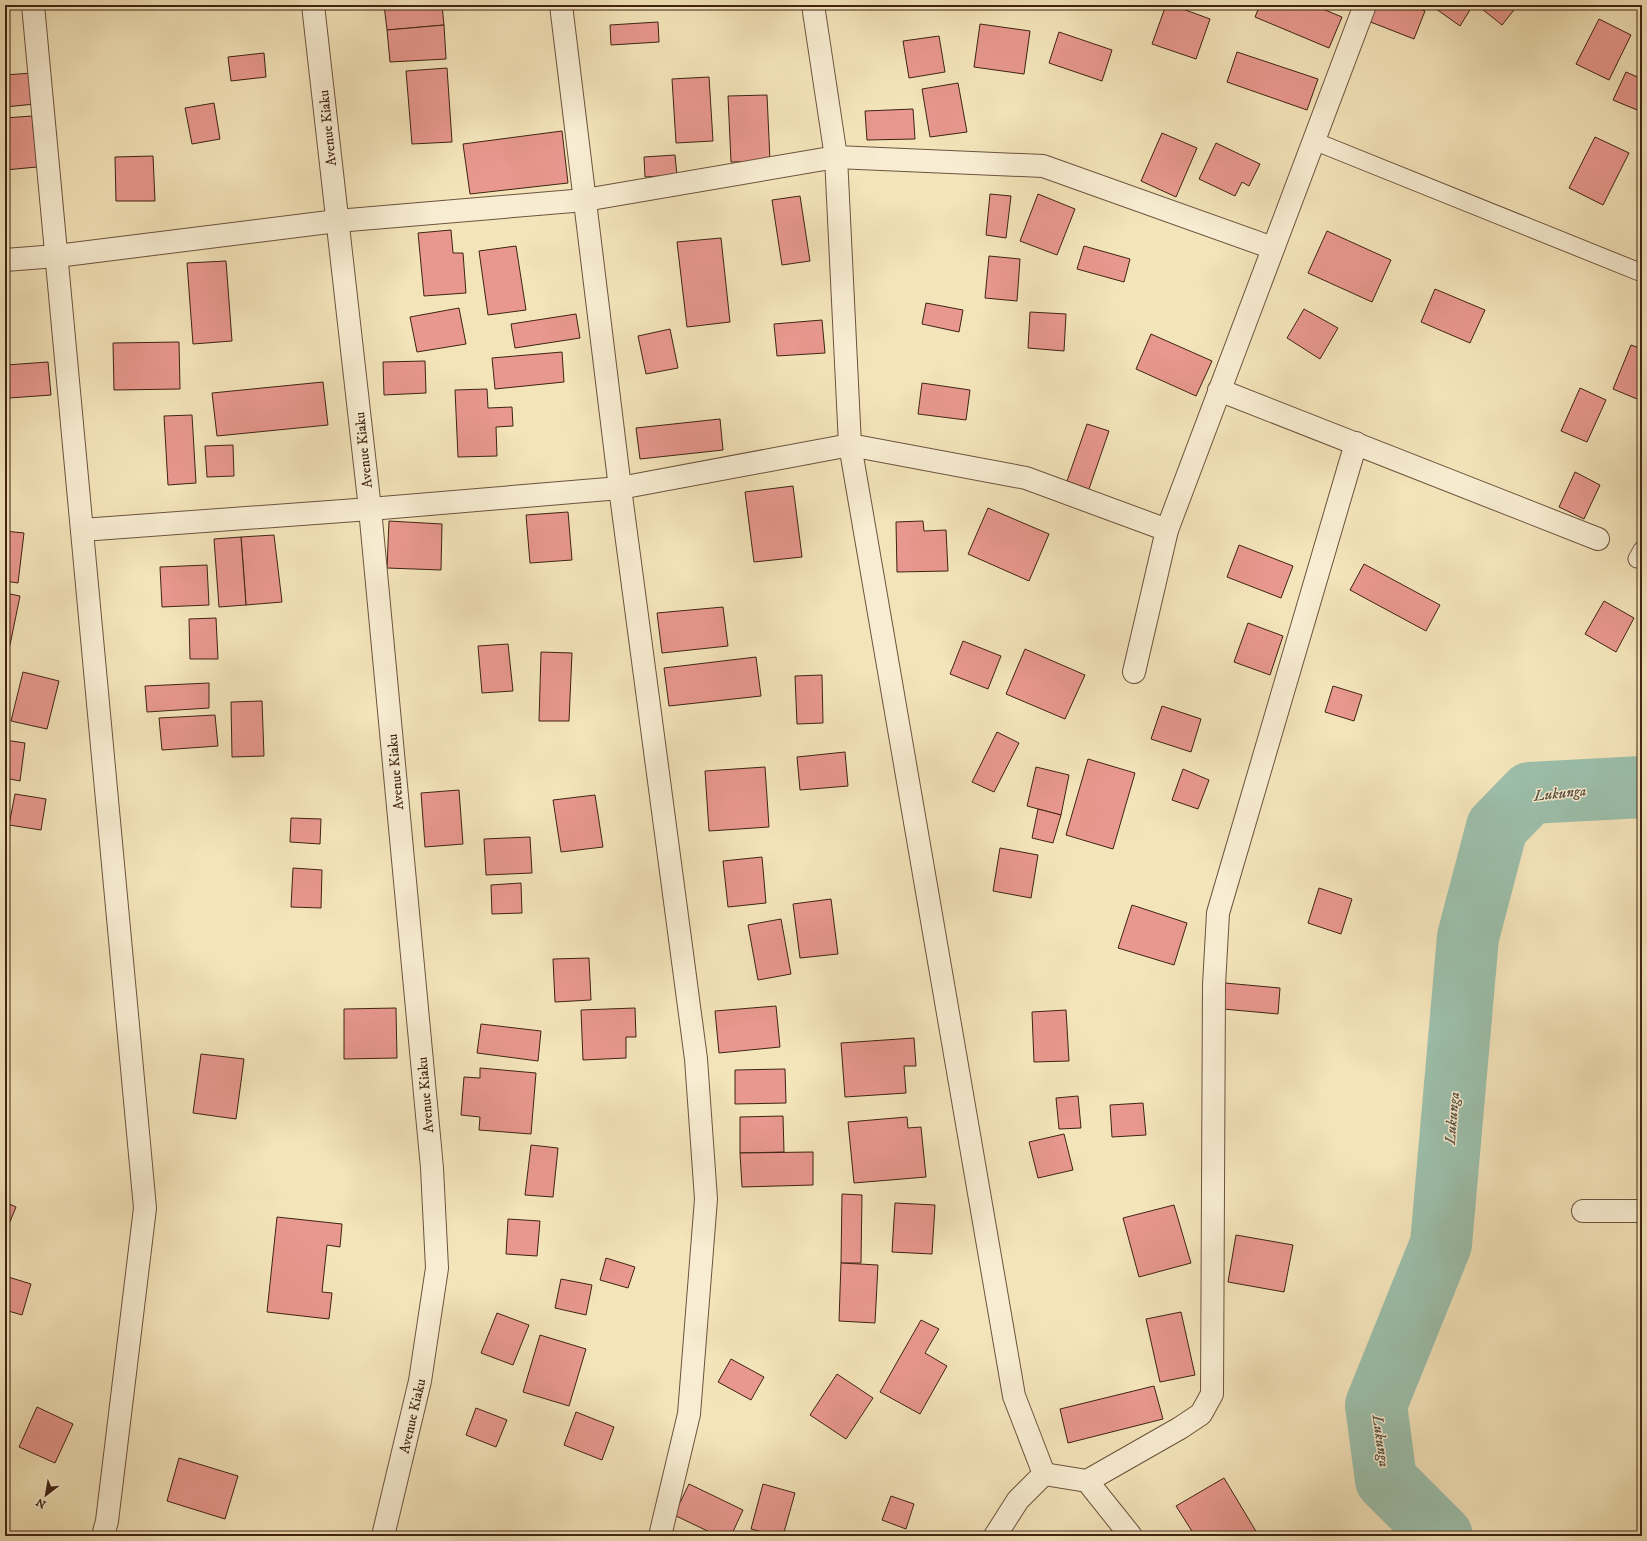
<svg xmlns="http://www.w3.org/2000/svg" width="1647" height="1541" font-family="'IM FELL DW Pica',serif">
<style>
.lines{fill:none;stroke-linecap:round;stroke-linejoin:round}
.river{stroke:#9cbfab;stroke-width:62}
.building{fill:#e8988e;stroke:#3f2313}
.lane-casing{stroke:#6c533d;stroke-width:19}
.street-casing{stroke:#6c533d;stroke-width:24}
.lane{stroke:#f8edd2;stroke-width:17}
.street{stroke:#f8edd2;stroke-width:22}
.labels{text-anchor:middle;stroke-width:3;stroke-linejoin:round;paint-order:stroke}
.street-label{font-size:14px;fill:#3f2313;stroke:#f8edd2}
.water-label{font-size:15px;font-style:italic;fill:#5b5241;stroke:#f8edd2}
</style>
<rect width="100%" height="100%" fill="#f4e4ba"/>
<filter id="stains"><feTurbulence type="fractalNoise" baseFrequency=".005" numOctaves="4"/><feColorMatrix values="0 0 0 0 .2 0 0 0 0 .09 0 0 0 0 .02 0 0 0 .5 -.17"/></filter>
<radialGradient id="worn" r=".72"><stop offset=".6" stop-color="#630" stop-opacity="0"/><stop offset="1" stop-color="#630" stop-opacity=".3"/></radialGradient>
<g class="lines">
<!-- river -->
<path class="river" d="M1442,1536L1386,1480L1376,1405L1441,1244L1468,937L1497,827L1530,793L1642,787"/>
</g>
<!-- building -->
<g class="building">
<path d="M384,5H442L444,25L387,30Z"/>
<path d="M633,5H679L680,6L633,8Z"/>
<path d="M1166,5H1172L1210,19L1196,59L1152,44Z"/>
<path d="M1260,5H1313L1342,17L1329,48L1255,17Z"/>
<path d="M1374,5H1410L1425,11L1414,39L1368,21Z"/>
<path d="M1433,5H1473L1460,26L1432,6Z"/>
<path d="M1477,5H1518L1502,25Z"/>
<path d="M1599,19L1631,35L1609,80L1576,64Z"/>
<path d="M658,22L659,42L611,45L610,25Z"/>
<path d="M980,24L1030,31L1024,74L974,67Z"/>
<path d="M444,25L446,59L390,62L387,30Z"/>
<path d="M1059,32L1112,50L1102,81L1049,63Z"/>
<path d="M939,36L945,72L909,78L903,41Z"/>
<path d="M1237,52L1318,79L1307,110L1227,82Z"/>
<path d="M264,53L266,77L231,81L228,57Z"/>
<path d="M447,68L452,142L412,144L406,71Z"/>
<path d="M1626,72L1642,79V112L1613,100Z"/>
<path d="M32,73L35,104L5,107V75Z"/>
<path d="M709,77L713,141L676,143L672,79Z"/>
<path d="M958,83L967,132L930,137L922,89Z"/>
<path d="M767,95L770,161L731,162L728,96Z"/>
<path d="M214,103L220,139L192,144L185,108Z"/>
<path d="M913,109L915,139L867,140L865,111Z"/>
<path d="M32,116L37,167L5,170V118Z"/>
<path d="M562,131L568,183L470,194L463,144Z"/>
<path d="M1162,133L1197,148L1176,197L1141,181Z"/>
<path d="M1595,137L1629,153L1603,205L1569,188Z"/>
<path d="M1216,143L1260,164L1249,186L1242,182L1235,196L1199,179Z"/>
<path d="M675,155L677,175L645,177L644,157Z"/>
<path d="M153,156L155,201H116L115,157Z"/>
<path d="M990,194L1011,196L1006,238L986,235Z"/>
<path d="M1038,194L1075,209L1057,255L1020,241Z"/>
<path d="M800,196L810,261L782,265L772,200Z"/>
<path d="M451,230L453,253H463L466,293L424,296L418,233Z"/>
<path d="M1327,231L1391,260L1372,302L1308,273Z"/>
<path d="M721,238L730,322L687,327L677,242Z"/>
<path d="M516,246L526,310L488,315L479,251Z"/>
<path d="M1084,246L1130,259L1124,282L1077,269Z"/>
<path d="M989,256L1020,259L1017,301L985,298Z"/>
<path d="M226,261L232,341L193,344L187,263Z"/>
<path d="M1435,289L1485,310L1470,343L1421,322Z"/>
<path d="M926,303L963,310L959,332L922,324Z"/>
<path d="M459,308L466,344L417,352L410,317Z"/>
<path d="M1304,309L1338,328L1320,359L1287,338Z"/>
<path d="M1030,312L1066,314L1064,351L1028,348Z"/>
<path d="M576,314L580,338L515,348L511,324Z"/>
<path d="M822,320L825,353L777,356L774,324Z"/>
<path d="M670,329L678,368L646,374L638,336Z"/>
<path d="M1151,334L1212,361L1196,396L1136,369Z"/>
<path d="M179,342L180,389L114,390L113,343Z"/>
<path d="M1631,345L1642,349V401L1613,389Z"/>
<path d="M562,352L564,382L495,389L492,358Z"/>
<path d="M425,361L426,393L384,395L383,362Z"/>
<path d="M48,362L51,395L9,398L6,365Z"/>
<path d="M323,382L328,425L217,436L212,393Z"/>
<path d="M922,383L970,390L966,420L918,414Z"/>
<path d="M1580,388L1606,400L1587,442L1561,431Z"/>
<path d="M487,389L488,408L512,407L513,426L496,427L497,456L458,457L455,390Z"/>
<path d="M192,415L196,483L168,485L164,416Z"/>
<path d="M720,419L723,450L640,459L636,428Z"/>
<path d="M1087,424L1109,431L1089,489L1067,481Z"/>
<path d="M233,445L234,476L207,477L205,446Z"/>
<path d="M1575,472L1600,485L1584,519L1559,507Z"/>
<path d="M793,486L802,557L754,562L745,492Z"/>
<path d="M988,508L1049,534L1029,581L968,554Z"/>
<path d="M568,512L572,560L530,563L526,515Z"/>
<path d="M389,521L442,524L441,570L387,568Z"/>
<path d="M923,521L924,531L946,530L948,571L897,572L896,522Z"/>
<path d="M5,531L24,533L18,583L5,581Z"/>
<path d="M274,535L282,602L246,605L241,537Z"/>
<path d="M241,537L246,605L219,607L214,539Z"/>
<path d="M1239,545L1293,566L1281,598L1227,577Z"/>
<path d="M1364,564L1440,605L1426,631L1350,590Z"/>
<path d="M207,565L209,605L162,607L160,567Z"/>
<path d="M5,593L20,596L10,645L5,644Z"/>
<path d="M1604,601L1634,618L1616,652L1585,634Z"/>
<path d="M723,607L728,646L662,653L657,613Z"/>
<path d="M216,618L218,659H190L189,619Z"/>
<path d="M1248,623L1283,636L1270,675L1234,662Z"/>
<path d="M963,641L1001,656L988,689L950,674Z"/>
<path d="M508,644L513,691L482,693L478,646Z"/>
<path d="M1025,649L1085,675L1065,719L1006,694Z"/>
<path d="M541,652L572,653L569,721H539Z"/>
<path d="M756,657L761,696L669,706L664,668Z"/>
<path d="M23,672L59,681L47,729L11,721Z"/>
<path d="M822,675L823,723L797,724L795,676Z"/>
<path d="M209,683V708L147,712L145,686Z"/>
<path d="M1333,686L1362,695L1354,721L1325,712Z"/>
<path d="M262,701L264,756L232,757L231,702Z"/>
<path d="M1162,706L1201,719L1191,752L1151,739Z"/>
<path d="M215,715L218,746L162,750L159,718Z"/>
<path d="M997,732L1019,743L994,792L972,782Z"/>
<path d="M5,740L25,743L20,781L5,778Z"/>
<path d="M845,752L848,786L800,790L797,757Z"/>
<path d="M1088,759L1135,773L1113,849L1066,835Z"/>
<path d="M765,767L769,827L709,831L705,771Z"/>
<path d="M1036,767L1069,775L1061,815L1027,806Z"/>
<path d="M1183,769L1209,780L1198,809L1172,800Z"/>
<path d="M459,790L463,844L425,847L421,793Z"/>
<path d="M15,794L46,799L41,830L9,825Z"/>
<path d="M595,795L603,847L561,852L553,800Z"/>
<path d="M1038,809L1061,815L1053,843L1032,838Z"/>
<path d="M291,818L321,819L320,844L290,842Z"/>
<path d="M530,837L532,873L486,875L484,839Z"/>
<path d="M1000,848L1038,855L1031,898L993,891Z"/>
<path d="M762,857L766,903L728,907L723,861Z"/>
<path d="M293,868L322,870L321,908L291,907Z"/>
<path d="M521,883L522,913L492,914L491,885Z"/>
<path d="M1319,888L1352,899L1341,934L1308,923Z"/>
<path d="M831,899L838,954L800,958L793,904Z"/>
<path d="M1132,905L1187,923L1174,965L1118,948Z"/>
<path d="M781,919L791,974L758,980L748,925Z"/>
<path d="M589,958L591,1000L555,1002L553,959Z"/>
<path d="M1225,983L1280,988L1278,1014L1223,1009Z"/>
<path d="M776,1006L780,1047L719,1053L715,1011Z"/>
<path d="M396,1008L397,1058L344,1059V1009Z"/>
<path d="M635,1008L636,1037H626V1058L583,1060L581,1010Z"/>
<path d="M1066,1010L1069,1061L1034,1062L1032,1012Z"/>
<path d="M481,1024L541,1031L538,1061L477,1053Z"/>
<path d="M914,1038L916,1066H904L906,1093L845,1097L841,1043Z"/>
<path d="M201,1054L244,1059L236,1119L193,1113Z"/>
<path d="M480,1068L536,1073L531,1134L479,1130L480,1117L461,1115L464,1077L480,1078Z"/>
<path d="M785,1069L786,1103L735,1104V1070Z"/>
<path d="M1078,1096L1081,1128L1059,1129L1056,1098Z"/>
<path d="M1143,1103L1146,1135L1112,1137L1110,1105Z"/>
<path d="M783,1116L784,1152L740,1153V1117Z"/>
<path d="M907,1117L908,1128L921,1127L926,1177L854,1183L848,1122Z"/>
<path d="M1064,1134L1073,1170L1038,1178L1029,1142Z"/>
<path d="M531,1145L558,1148L553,1197L525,1195Z"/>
<path d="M813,1152V1185L742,1187L740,1153Z"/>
<path d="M842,1194L862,1195L861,1263H841Z"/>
<path d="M5,1202L16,1207L5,1234Z"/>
<path d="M895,1203L935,1205L932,1254L892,1252Z"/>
<path d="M1174,1205L1191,1263L1139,1277L1123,1218Z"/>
<path d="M277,1217L342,1224L340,1247L327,1245L322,1292L332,1293L329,1319L267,1312Z"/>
<path d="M508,1219L540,1221L537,1256L506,1254Z"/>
<path d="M1236,1235L1293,1245L1284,1292L1228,1282Z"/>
<path d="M606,1258L635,1267L628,1288L600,1280Z"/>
<path d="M841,1263L878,1265L875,1323L839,1321Z"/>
<path d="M5,1276L31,1284L22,1315L5,1310Z"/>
<path d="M561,1279L592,1285L586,1315L555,1308Z"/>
<path d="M1181,1312L1195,1375L1160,1382L1146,1319Z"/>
<path d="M497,1313L529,1325L513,1365L481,1353Z"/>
<path d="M921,1320L939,1329L925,1353L947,1366L920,1414L880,1392Z"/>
<path d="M540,1335L586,1349L569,1406L523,1392Z"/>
<path d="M731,1359L764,1377L751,1400L718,1382Z"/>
<path d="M837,1374L873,1398L846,1439L810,1415Z"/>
<path d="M1154,1386L1163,1419L1068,1443L1060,1409Z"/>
<path d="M37,1407L73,1424L55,1463L19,1447Z"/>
<path d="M476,1408L507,1420L496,1447L466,1435Z"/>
<path d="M576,1412L614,1427L602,1460L564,1445Z"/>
<path d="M179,1458L238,1476L225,1519L167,1501Z"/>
<path d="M1224,1478L1257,1533L1252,1536H1195L1176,1506Z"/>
<path d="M689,1484L743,1510L731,1536H718L674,1515Z"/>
<path d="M763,1484L795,1493L783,1536H777L751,1529Z"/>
<path d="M891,1496L914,1504L906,1529L882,1520Z"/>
</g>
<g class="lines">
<!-- lane casing -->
<g class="lane-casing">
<g id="lane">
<path d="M1314,141L1642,273"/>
<path d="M1637,559L1642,550"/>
</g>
</g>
<!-- street casing -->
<g class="street-casing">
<g id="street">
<path d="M33,5L145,1208L107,1521L103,1536"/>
<path d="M313,5L370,509L432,1168L437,1268L420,1381L383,1536"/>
<path d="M561,5L620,488L696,1059L706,1199L689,1414L660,1536"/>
<path d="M813,5L836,157L850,445L1014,1396L1044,1474"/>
<path d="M5,260L57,256L337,221L585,200L836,157L1043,166L1273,248"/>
<path d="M1219,390L1598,539"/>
<path d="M82,530L370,509L620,488L850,445L1026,478L1167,530"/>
<path d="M1134,672L1167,530L1365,5"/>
<path d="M1583,1211H1642"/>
<path d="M1044,1474L1087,1481L1131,1536"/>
<path d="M1087,1481L1180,1428L1201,1414L1212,1394L1214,985L1218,913L1356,443"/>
<path d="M995,1536L1018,1500L1044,1474"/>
</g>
</g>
<!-- lane -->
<use href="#lane" class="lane"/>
<!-- street -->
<use href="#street" class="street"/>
</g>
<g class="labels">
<!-- street labels -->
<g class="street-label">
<text transform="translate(327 128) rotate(-96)" y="5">Avenue Kiaku</text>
<text transform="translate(363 450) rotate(-96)" y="5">Avenue Kiaku</text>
<text transform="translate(395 772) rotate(-95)" y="5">Avenue Kiaku</text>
<text transform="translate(425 1095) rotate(-95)" y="5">Avenue Kiaku</text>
<text transform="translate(412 1416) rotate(-77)" y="5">Avenue Kiaku</text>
</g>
<!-- water labels -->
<g class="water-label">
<text transform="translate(1560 793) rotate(-6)" y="5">Lukunga</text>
<text transform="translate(1452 1118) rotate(-85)" y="5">Lukunga</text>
<text transform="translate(1381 1441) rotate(82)" y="5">Lukunga</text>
</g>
</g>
<!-- margin -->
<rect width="1647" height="1541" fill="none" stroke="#f4e4ba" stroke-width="20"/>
<rect x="6" y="6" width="1635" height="1529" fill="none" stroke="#3f2313" stroke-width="2"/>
<rect x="10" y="10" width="1627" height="1521" fill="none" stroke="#3f2313"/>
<!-- north arrow -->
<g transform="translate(46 1495) rotate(211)" stroke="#f8edd2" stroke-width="3" paint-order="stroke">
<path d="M0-3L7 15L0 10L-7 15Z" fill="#3f2313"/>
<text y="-6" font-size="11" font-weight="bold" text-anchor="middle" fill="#3f2313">N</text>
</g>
<rect width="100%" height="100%" filter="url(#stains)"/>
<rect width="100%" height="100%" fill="url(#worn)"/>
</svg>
